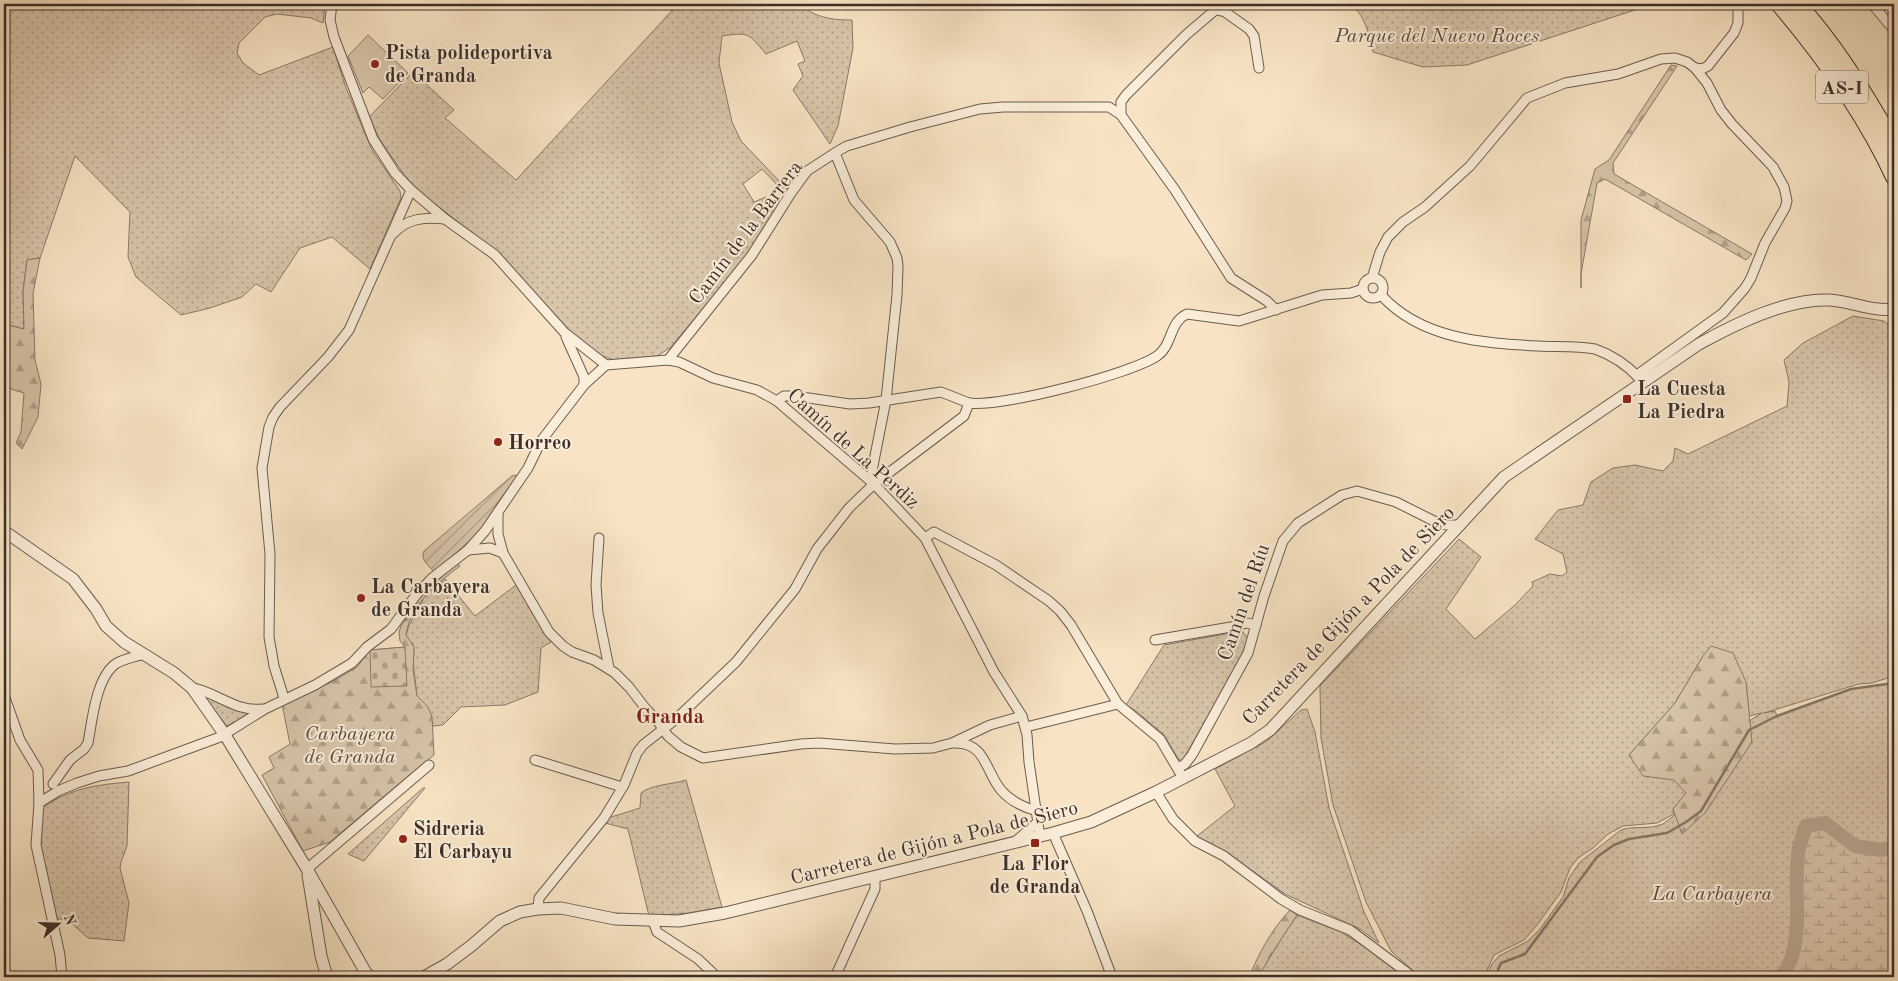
<svg xmlns="http://www.w3.org/2000/svg" width="1898" height="981" font-family="'Old Standard TT',serif">
<style>
.grass{fill:url(#grass-dots);stroke:#8a7a6a}
.forest{fill:url(#forest-firs);stroke:#8a7a6a}
.wetland{fill:url(#wetland-marsh);stroke:#8a7a6a}
.cemetery{fill:url(#cemetery-stones);stroke:#8a7a6a}
.garden{fill:url(#garden-furrows);stroke:#8a7a6a}
.pitch{fill:#d8c5aa;stroke:#8a7a6a}
.lines{fill:none;stroke-linecap:round;stroke-linejoin:round}
.stream{stroke:#867666;stroke-width:2.5}
.river{stroke:#b8a68f;stroke-width:14}
.minor-casing{stroke:#6b5c50;stroke-width:11}
.tertiary-casing{stroke:#6b5c50;stroke-width:13}
.motorway-casing{stroke:#3c2f29;stroke-width:18}
.minor{stroke:#faedd9;stroke-width:9}
.tertiary{stroke:#faedd9;stroke-width:11}
.motorway{stroke:#f8e4c4;stroke-width:16}
.poi-dot{fill:#8f2418;stroke:#faedd9;stroke-width:2}
.labels{text-anchor:middle;stroke-width:4;stroke-linejoin:round;paint-order:stroke}
.shield{fill:#faedd9;stroke:#75685e;stroke-width:1}
.shield-label{font-size:19px;font-weight:bold;fill:#3c2f29}
.park-label{font-size:20px;font-style:italic;fill:#5b4d43;stroke:#faedd9}
.poi-label{font-size:20px;font-weight:bold;fill:#3c2f29;stroke:#faedd9;text-anchor:start}
.street-label{font-size:20px;fill:#3c2f29;stroke:#faedd9}
.neighbourhood-label{font-size:21px;font-weight:bold;fill:#7a1f14;stroke:#faedd9}
</style>
<defs>
<pattern id="grass-dots" width="8" height="8" patternUnits="userSpaceOnUse" patternTransform="scale(1.25)"><rect width="8" height="8" fill="#d8c5aa"/><path d="M2 2h.1M6 6h.1" fill="none" stroke="#b0a08a" stroke-width="1.8" stroke-linecap="round"/></pattern>
<pattern id="forest-firs" width="22" height="20" patternUnits="userSpaceOnUse" patternTransform="scale(1.25)"><rect width="22" height="20" fill="#d8c5aa"/><path d="M5 1l3.5 6h-7zM16 11l3.5 6h-7z" fill="#b0a08a"/></pattern>
<pattern id="wetland-marsh" width="20" height="14" patternUnits="userSpaceOnUse" patternTransform="scale(1.25)"><rect width="20" height="14" fill="#d8c5aa"/><path d="M1 5h8M5 5V1M11 12h8M15 12V8" fill="none" stroke="#b0a08a"/></pattern>
<pattern id="cemetery-stones" width="16" height="16" patternUnits="userSpaceOnUse" patternTransform="scale(1.25)"><rect width="16" height="16" fill="#d8c5aa"/><path d="M2 7V4a2 2 0 0 1 4 0v3zM10 15v-3a2 2 0 0 1 4 0v3z" fill="#b0a08a"/></pattern>
<pattern id="garden-furrows" width="10" height="10" patternUnits="userSpaceOnUse" patternTransform="scale(1.25)"><rect width="10" height="10" fill="#d8c5aa"/><path d="M-1 1l2-2M0 10L10 0M9 11l2-2" fill="none" stroke="#b0a08a"/></pattern>
</defs>
<rect width="100%" height="100%" fill="#f8e4c4"/>
<filter id="stains"><feTurbulence type="fractalNoise" baseFrequency=".004" numOctaves="4"/><feColorMatrix values="0 0 0 0 .2 0 0 0 0 .09 0 0 0 0 .02 0 0 0 .5 -.17"/></filter>
<radialGradient id="worn" r=".72"><stop offset=".6" stop-color="#630" stop-opacity="0"/><stop offset="1" stop-color="#630" stop-opacity=".3"/></radialGradient>
<!-- grass -->
<g class="grass">
<path d="M4,4H325L323,23L311,18L277,14L265,17L239,43L237,53L243,63L259,75L333,47L346,88L372,150L400,191L401,198L370,269L332,237L300,248L271,292L256,284L242,297L210,308L181,315L136,277L128,257L130,212L75,156L40,258L27,260L23,292L24,329L4,324Z"/>
<path d="M678,4H800C815,18 833,20 852,20L853,48L838,126L830,144L793,90L803,76L798,64L805,61L797,41L766,54C748,33 750,32 722,36L719,63L732,122L741,141L784,186L790,187L789,190L784,192L762,169L743,184L754,202L766,197L777,210L753,249L670,348L657,356L614,360L597,354L561,323L501,255L412,186L380,140L369,117L413,72L454,110L445,118L516,180Z"/>
<path d="M1349,4H1653L1467,65L1423,67L1373,52C1369,35 1365,13 1349,4Z"/>
<path d="M1853,316L1884,321L1894,329V676L1872,683L1859,684L1764,713L1775,711L1777,716L1851,689L1894,683V847L1882,850L1855,846L1825,823L1799,849L1795,949L1789,967L1781,977H1486L1492,964L1499,956L1528,941L1540,929L1563,897L1569,878L1580,862L1621,830L1629,828L1653,827L1663,824L1696,799L1742,729L1752,719L1762,713L1749,716L1746,682L1703,656L1675,703L1629,755L1676,779L1687,793L1673,809L1674,814L1657,823L1623,826L1608,834L1593,848L1578,858L1570,868L1561,892L1537,925L1524,940L1494,955L1484,977H1420L1391,951L1366,902L1333,805L1321,738L1320,686L1459,539L1481,557L1446,609L1475,639L1515,605L1533,586L1532,582L1550,574L1562,576L1567,572L1563,554L1535,539L1558,510L1583,505L1591,482L1613,468L1635,465L1663,471L1673,461L1675,448L1688,454L1787,406L1789,382L1784,360L1803,343Z"/>
<path d="M445,579L475,616L516,585L551,642L541,648L538,692L505,705L461,707L443,725L433,726L428,707L417,696L413,661L414,653L413,644L408,640L406,635L409,625L426,594Z"/>
<path d="M1242,631L1248,639L1241,657L1183,760H1179L1164,735L1136,711L1126,705L1164,645Z"/>
<path d="M208,696L248,712L250,715L227,726L207,701L206,699Z"/>
<path d="M1307,709L1315,732L1329,808L1364,912L1379,943L1360,929L1285,894L1253,871L1197,836L1235,806L1215,769L1267,741L1301,710Z"/>
<path d="M686,780L722,907L689,913L649,916L628,829L605,823L608,818L640,808L641,793C649,785 674,784 686,780Z"/>
<path d="M129,782L127,846L121,862L120,868L129,903L124,941L88,938L67,919H56L40,844L42,808C71,788 95,785 129,782Z"/>
<path d="M423,788H425L364,861L348,854Z"/>
<path d="M1297,915L1341,932L1374,953L1403,977H1258L1276,947Z"/>
</g>
<!-- forest -->
<g class="forest">
<path d="M1671,65L1677,66L1613,163L1614,174L1752,254L1746,260L1605,179L1597,183L1581,274V288V220L1595,169L1609,160Z"/>
<path d="M40,258L33,293L35,360L41,384L38,417L22,449L16,443L21,432L24,393L11,389L4,379V324L24,329L23,292L27,260Z"/>
<path d="M457,563L460,566C438,583 410,604 406,635L414,647L413,670L417,696L428,707L432,717L434,755L377,802L330,842L303,851L262,775L274,768L269,757L290,744L282,704L332,682L357,667L370,650L405,647L400,641L399,632L401,626L420,597Z"/>
<path d="M1711,646L1733,653L1746,682L1752,742L1705,813L1682,834L1673,809L1686,793L1674,780L1643,776L1629,755L1675,703L1703,656Z"/>
<path d="M1290,910L1297,915L1276,947L1258,977H1249C1259,953 1272,929 1290,910Z"/>
</g>
<!-- wetland -->
<path class="wetland" d="M1825,823L1855,846L1882,850L1894,847V977H1781C1808,943 1791,889 1799,848C1801,840 1804,833 1806,826Z"/>
<!-- cemetery -->
<path class="cemetery" d="M405,647L407,686L371,687L370,650Z"/>
<!-- garden -->
<path class="garden" d="M516,475L517,477L514,484L503,495L478,533L436,571H433C428,565 420,559 424,551L512,476Z"/>
<!-- pitch -->
<path class="pitch" d="M368,35L408,73L383,99L369,87L363,93L348,56Z"/>
<g class="lines">
<!-- stream -->
<path class="stream" d="M1495,977L1501,963L1525,954L1597,857L1614,845L1629,839L1667,833L1686,822L1701,811L1749,730L1777,716L1851,689L1894,683"/>
<!-- river -->
<path class="river" d="M1781,977C1808,943 1791,889 1799,848C1801,840 1804,833 1806,826L1825,823L1855,846L1882,850L1894,847"/>
<!-- minor casing -->
<g class="minor-casing">
<g id="minor">
<path d="M332,4L330,20L334,37L373,139L395,173L411,190L445,219L495,255L564,332L606,365L668,360L679,362L713,378L757,390L777,401L874,484L925,538L994,672L1022,716L1027,735L1029,762L1040,837"/>
<path d="M1872,4L1894,30"/>
<path d="M1695,68L1702,69L1708,66L1734,33L1738,23V7"/>
<path d="M1121,115V102L1126,95L1187,34L1214,11L1217,10L1225,12L1249,29L1254,36L1259,68"/>
<path d="M835,153L854,200L890,242L897,258L898,266L897,295L886,400L872,471L874,484"/>
<path d="M393,234C407,218 425,217 445,219"/>
<circle cx="1373" cy="288" r="10"/>
<path d="M1372,278L1380,252L1388,237L1403,222L1425,207L1470,166L1527,98L1565,83L1618,74L1661,59L1675,58L1687,62L1695,68L1707,83L1721,110L1732,124L1773,167L1784,187L1787,201L1785,208L1765,243L1751,278L1745,288L1723,313L1637,375"/>
<path d="M1381,295C1421,339 1482,343 1538,346C1557,347 1576,346 1595,349C1612,355 1627,365 1639,378"/>
<path d="M566,337L584,377V385"/>
<path d="M668,360L752,255L791,193L807,171L838,151L847,146L910,127L980,109L1003,107H1109L1121,115L1175,190L1231,278L1267,301L1276,310"/>
<path d="M777,401L784,396H795L850,404L869,403L941,392L969,403"/>
<path d="M498,512V534L503,553L549,632L563,646L572,652L594,660L615,673L629,687L646,709L659,723L668,736L681,747L703,758L801,744L819,743L895,749L933,748L952,743L990,725L1022,716"/>
<path d="M599,538L596,585L598,613L609,668"/>
<path d="M925,538L934,532L996,565L1049,601L1060,611L1071,625L1118,704L1160,739L1180,773"/>
<path d="M468,550L490,548L503,553"/>
<path d="M1155,640L1231,627L1247,623L1256,625"/>
<path d="M192,688C217,692 235,712 262,709"/>
<path d="M4,695L20,740L38,770L39,803L36,845L60,955L62,977"/>
<path d="M284,698L274,666L269,637L270,554L262,468L269,427L273,417L280,407L328,357L349,330L411,190"/>
<path d="M1026,727L1118,704"/>
<path d="M954,743C986,742 985,771 1001,790C1010,801 1023,807 1037,811"/>
<path d="M535,760L622,787"/>
<path d="M1178,768L1185,764L1192,755L1248,653L1264,596L1283,541L1298,523L1342,495L1357,491L1396,502L1438,523L1447,525H1461"/>
<path d="M53,784L70,760L84,749L88,743C92,721 96,676 117,663C124,659 135,657 143,654"/>
<path d="M1156,792L1173,819L1195,841L1224,856L1281,899L1300,910L1350,930L1413,977"/>
<path d="M39,803L58,791L77,783L99,776L128,771L220,737L265,709L315,685L352,663L367,647L391,629L416,595L432,578L468,550L485,531L528,468L541,441L584,385L606,365"/>
<path d="M1053,833L1087,911L1112,977"/>
<path d="M1016,841L1038,822"/>
<path d="M307,869L429,765"/>
<path d="M538,909L539,898L604,818L624,785L637,753L643,745L676,719L736,662L795,589L817,549L849,508L874,484L964,416L969,403C999,408 1131,374 1157,356C1173,345 1169,322 1187,314L1239,321L1322,295L1351,293L1363,289"/>
<path d="M653,921L657,932L698,959L717,977"/>
<path d="M835,977L875,889V878"/>
</g>
</g>
<!-- tertiary casing -->
<g class="tertiary-casing">
<g id="tertiary">
<path d="M4,531L73,579L96,609L106,626L124,642L174,673L192,688L225,735L307,869L366,973L371,977"/>
<path d="M308,875L321,956L327,977"/>
<path d="M424,977L447,964L471,946L500,921L520,912L538,909L561,908L615,919L679,921L725,913L1053,833L1091,822L1156,792L1251,743L1270,730L1504,477L1699,344C1735,324 1787,298 1829,300C1851,301 1872,312 1894,309"/>
</g>
</g>
<!-- motorway casing -->
<g class="motorway-casing">
<g id="motorway">
<path d="M1779,4C1824,57 1865,114 1894,177"/>
<path d="M1798,4C1836,46 1867,96 1894,145"/>
</g>
</g>
<!-- minor -->
<use href="#minor" class="minor"/>
<!-- tertiary -->
<use href="#tertiary" class="tertiary"/>
<!-- motorway -->
<use href="#motorway" class="motorway"/>
</g>
<!-- markers -->
<g class="poi-dot">
<circle cx="375" cy="64" r="5"/>
<rect x="1622" y="394" width="10" height="10" rx="2.5"/>
<circle cx="498" cy="442" r="5"/>
<circle cx="361" cy="598" r="5"/>
<circle cx="403" cy="839" r="5"/>
<rect x="1030" y="838" width="10" height="10" rx="2.5"/>
</g>
<g class="labels">
<!-- shield labels -->
<rect class="shield" x="1816" y="70.5" width="52" height="33" rx="4"/>
<g class="shield-label">
<text x="1842" y="94">AS-I</text>
</g>
<!-- park labels -->
<g class="park-label">
<text x="1437" y="42">Parque del Nuevo Roces</text>
<text x="350" y="740">Carbayera<tspan x="350" dy="23">de Granda</tspan></text>
<text x="1712" y="900">La Carbayera</text>
</g>
<!-- poi labels -->
<g class="poi-label">
<text x="385" y="59">Pista polideportiva<tspan x="385" dy="23">de Granda</tspan></text>
<text x="1637" y="395">La Cuesta<tspan x="1637" dy="23">La Piedra</tspan></text>
<text x="508" y="449">Horreo</text>
<text x="371" y="593">La Carbayera<tspan x="371" dy="23">de Granda</tspan></text>
<text x="413" y="835">Sidreria<tspan x="413" dy="23">El Carbayu</tspan></text>
<text x="1035" y="870" text-anchor="middle">La Flor<tspan x="1035" dy="23">de Granda</tspan></text>
</g>
<!-- street labels -->
<g class="street-label">
<text transform="translate(745 232) rotate(-53)" y="7">Camín de la Barrera</text>
<text transform="translate(854 448) rotate(42)" y="7">Camín de La Perdiz</text>
<text transform="translate(1243 602) rotate(-71)" y="7">Camín del Ríu</text>
<text transform="translate(1348 615) rotate(-46)" y="7">Carretera de Gijón a Pola de Siero</text>
<text transform="translate(934 842) rotate(-14)" y="7">Carretera de Gijón a Pola de Siero</text>
</g>
<!-- neighbourhood labels -->
<g class="neighbourhood-label">
<text x="670" y="723">Granda</text>
</g>
</g>
<!-- margin -->
<rect width="1898" height="981" fill="none" stroke="#f8e4c4" stroke-width="20"/>
<rect x="5" y="5" width="1888" height="971" fill="none" stroke="#3c2f29" stroke-width="2.5"/>
<rect x="10" y="10" width="1878" height="961" fill="none" stroke="#3c2f29"/>
<!-- north arrow -->
<g transform="translate(58 924) rotate(70)" stroke="#faedd9" stroke-width="4" paint-order="stroke">
<path d="M0-4L9 19L0 12L-9 19Z" fill="#3c2f29"/>
<text y="-8" font-size="14" font-weight="bold" text-anchor="middle" fill="#3c2f29">N</text>
</g>
<rect width="100%" height="100%" filter="url(#stains)"/>
<rect width="100%" height="100%" fill="url(#worn)"/>
</svg>
